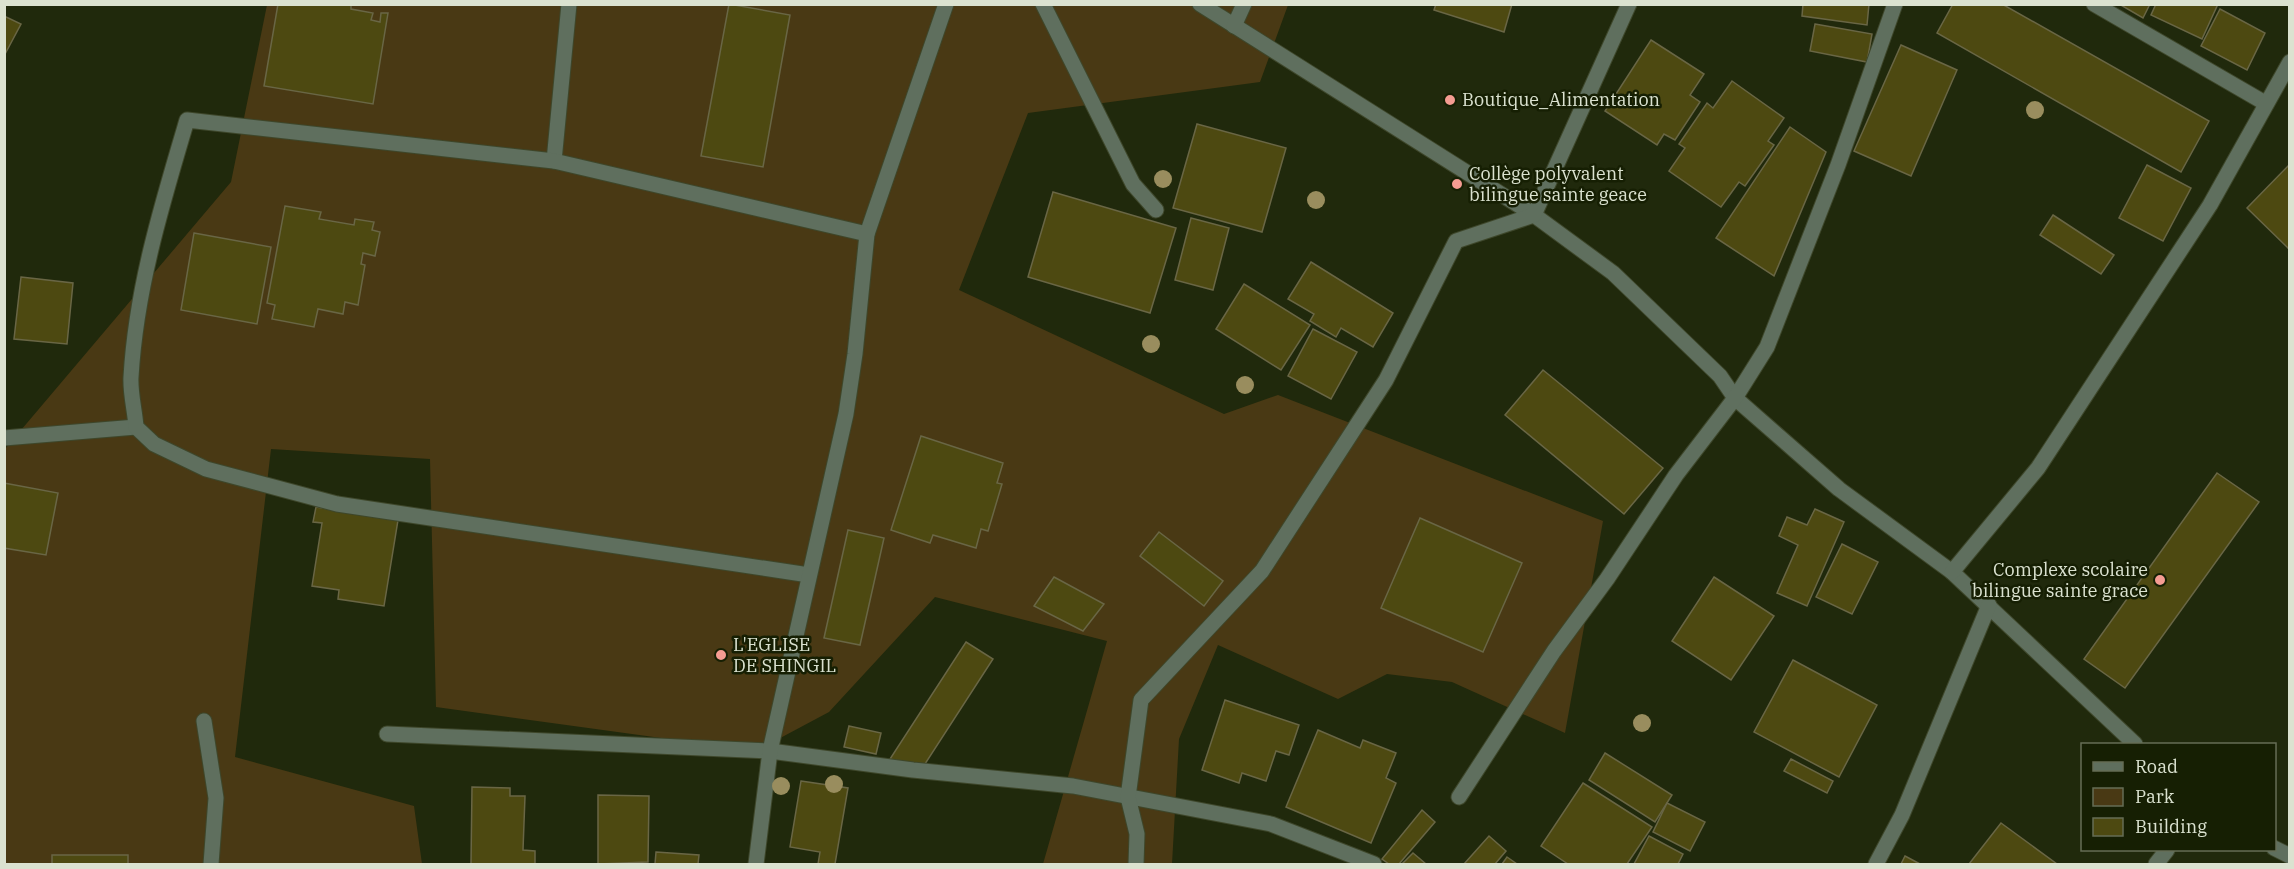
<svg xmlns="http://www.w3.org/2000/svg" width="2294" height="869" font-family="'IBM Plex Serif',serif">
<style>
.green{fill:#493914}
.building{fill:#4d4911;stroke:#696645;stroke-width:1.5}
.lines{fill:none;stroke-linecap:round;stroke-linejoin:round}
.minor-casing{stroke:#3e472b;stroke-width:17}
.minor{stroke:#5f6f5e;stroke-width:15}
.tree{fill:#998d5e}
.poi-dot{fill:#f59c92;stroke:#161f03;stroke-width:2}
.labels{text-anchor:middle;stroke-width:5;stroke-linejoin:round;paint-order:stroke}
.poi-label{font-size:18px;fill:#dbe2d0;stroke:#161f03;text-anchor:start}
</style>
<rect width="100%" height="100%" fill="#20290c"/>
<!-- green -->
<path class="green" d="M267,5H1288L1260,82L1028,113L959,290L1224,414L1278,395L1603,521L1565,733L1452,682L1387,674L1338,699L1218,645L1179,739L1172,864H1043L1107,641L935,597L829,712L756,751L436,707L430,459L271,449L235,757L414,806L422,864H5V449L231,182Z"/>
<!-- building -->
<g class="building">
<path d="M278,4H351V9L373,13L371,20L380,22L381,13H388L373,104L264,86Z"/>
<path d="M729,4L790,15L763,167L701,156Z"/>
<path d="M1436,4H1512L1504,32L1434,10Z"/>
<path d="M1803,4H1869L1867,25L1802,16Z"/>
<path d="M1953,4H2002L2209,121L2181,172L1937,33Z"/>
<path d="M2119,4H2150L2143,18Z"/>
<path d="M2156,4H2218L2202,39L2151,15Z"/>
<path d="M2220,9L2265,33L2247,70L2201,46Z"/>
<path d="M4,16L21,24L4,56Z"/>
<path d="M1815,24L1872,34L1867,62L1810,51Z"/>
<path d="M1651,40L1704,74L1690,95L1700,102L1675,140L1664,134L1657,145L1605,111Z"/>
<path d="M1901,45L1957,70L1911,176L1854,151Z"/>
<path d="M1732,81L1784,118L1768,141L1774,145L1745,186L1739,182L1721,207L1669,171L1685,148L1679,144L1707,103L1713,108Z"/>
<path d="M1197,124L1286,148L1262,232L1173,208Z"/>
<path d="M1790,127L1826,152L1774,276L1716,238Z"/>
<path d="M2290,164V250L2247,208Z"/>
<path d="M2147,165L2191,188L2163,241L2119,218Z"/>
<path d="M1053,192L1176,228L1150,313L1028,277Z"/>
<path d="M285,206L321,212L319,219L354,225L355,219L374,222L372,230L380,232L375,256L363,253L361,264L365,265L358,305L345,302L343,314L318,309L314,327L272,319L275,305L267,303Z"/>
<path d="M2053,215L2114,255L2101,274L2040,235Z"/>
<path d="M1191,218L1229,228L1213,290L1175,280Z"/>
<path d="M194,233L271,247L257,324L181,310Z"/>
<path d="M1311,262L1393,313L1373,347L1341,328L1336,337L1310,321L1314,314L1288,299Z"/>
<path d="M21,277L73,283L67,344L14,339Z"/>
<path d="M1244,284L1310,325L1281,370L1216,329Z"/>
<path d="M1313,329L1357,352L1331,399L1288,376Z"/>
<path d="M1543,370L1663,468L1624,514L1505,415Z"/>
<path d="M921,436L1003,463L997,483L1002,484L988,531L981,529L976,548L933,535L930,543L891,530Z"/>
<path d="M2217,473L2259,502L2125,688L2084,659Z"/>
<path d="M4,483L58,493L46,555L4,548Z"/>
<path d="M316,507L398,520L384,606L338,599L339,590L312,586L322,523L313,522Z"/>
<path d="M1815,509L1844,522L1807,606L1777,593L1798,545L1779,536L1787,517L1807,525Z"/>
<path d="M1420,518L1522,563L1483,652L1381,608Z"/>
<path d="M848,530L884,538L860,645L824,638Z"/>
<path d="M1159,532L1223,581L1204,606L1140,556Z"/>
<path d="M1842,544L1878,562L1852,614L1816,597Z"/>
<path d="M1054,577L1104,604L1083,631L1034,606Z"/>
<path d="M1714,577L1774,616L1731,680L1672,641Z"/>
<path d="M966,642L993,659L923,767L890,759Z"/>
<path d="M1793,660L1877,705L1839,777L1754,732Z"/>
<path d="M1225,700L1299,725L1289,755L1276,751L1266,781L1242,773L1239,783L1202,770Z"/>
<path d="M849,726L881,733L876,754L844,747Z"/>
<path d="M1318,730L1360,748L1363,740L1396,753L1386,778L1396,783L1371,843L1286,807Z"/>
<path d="M1605,753L1672,795L1655,822L1589,780Z"/>
<path d="M1791,759L1833,781L1827,793L1784,771Z"/>
<path d="M801,781L848,788L835,864H818L820,852L790,847Z"/>
<path d="M1583,783L1652,827L1627,864H1568L1541,846Z"/>
<path d="M472,787L510,788V796H525L523,850L535,851V864H471Z"/>
<path d="M598,795L649,796L648,862L598,864Z"/>
<path d="M1667,803L1705,822L1690,851L1653,832Z"/>
<path d="M1422,810L1435,822L1399,864H1389L1382,859Z"/>
<path d="M2001,823L2057,864H1969Z"/>
<path d="M1489,836L1506,851L1495,864H1464Z"/>
<path d="M1649,836L1683,854L1678,864H1634Z"/>
<path d="M656,852L699,855L698,864H655Z"/>
<path d="M1413,853L1426,864H1402Z"/>
<rect x="52" y="855" width="76" height="9"/>
<path d="M1905,856L1920,864H1901Z"/>
<path d="M1507,857L1517,864H1502Z"/>
</g>
<g class="lines">
<!-- minor casing -->
<g class="minor-casing">
<g id="minor">
<path d="M1043,4L1133,184L1156,210"/>
<path d="M1200,4L1534,215L1613,273L1720,376L1735,398L1839,489L1952,572L2135,744"/>
<path d="M2094,4L2265,103"/>
<path d="M1234,26L1244,4"/>
<path d="M554,161L569,4"/>
<path d="M4,438L136,427"/>
<path d="M1952,572L2038,468L2210,205L2290,62"/>
<path d="M809,575L337,504L206,469L154,444L136,427C135,411 130,393 131,377C136,289 162,204 187,120L554,161L867,234"/>
<path d="M204,721L216,798L211,864"/>
<path d="M387,734L770,751L913,770L1073,786L1271,824L1374,864"/>
<path d="M1459,797L1554,651L1607,579L1676,475L1735,398L1767,347L1838,165L1895,4"/>
<path d="M2274,848L2290,856"/>
<path d="M756,864L770,751L846,414L855,354L867,234L946,4"/>
<path d="M1136,864L1137,834L1128,797L1141,700L1262,571L1386,380L1456,241L1534,215L1629,4"/>
<path d="M1876,864L1902,815L1989,605"/>
<path d="M2156,864L2167,850"/>
</g>
</g>
<!-- minor -->
<use href="#minor" class="minor"/>
</g>
<!-- trees -->
<g class="tree">
<circle cx="2035" cy="110" r="9"/>
<circle cx="1163" cy="179" r="9"/>
<circle cx="1316" cy="200" r="9"/>
<circle cx="1151" cy="344" r="9"/>
<circle cx="1245" cy="385" r="9"/>
<circle cx="1642" cy="723" r="9"/>
<circle cx="834" cy="784" r="9"/>
<circle cx="781" cy="786" r="9"/>
</g>
<!-- markers -->
<g class="poi-dot">
<circle cx="1450" cy="100" r="6"/>
<circle cx="1457" cy="184" r="6"/>
<circle cx="2160" cy="580" r="6"/>
<circle cx="721" cy="655" r="6"/>
</g>
<g class="labels">
<!-- poi labels -->
<g class="poi-label">
<text x="1462" y="106">Boutique_Alimentation</text>
<text x="1469" y="180">Collège polyvalent<tspan x="1469" dy="21">bilingue sainte geace</tspan></text>
<text x="2148" y="576" text-anchor="end">Complexe scolaire<tspan x="2148" dy="21">bilingue sainte grace</tspan></text>
<text x="733" y="651">L'EGLISE<tspan x="733" dy="21">DE SHINGIL</tspan></text>
</g>
</g>
<!-- border -->
<rect width="2294" height="869" fill="none" stroke="#dbe2d0" stroke-width="12"/>
<!-- legend -->
<rect x="2081" y="743" width="195" height="108" fill="#161f03" stroke="#656d55" stroke-width="1.5"/>
<rect x="2093" y="762" width="30" height="9" fill="#5f6f5e" stroke="#656d55" stroke-width="1.5"/>
<text x="2135" y="773" font-size="18" fill="#dbe2d0">Road</text>
<rect x="2093" y="788" width="30" height="18" fill="#493914" stroke="#656d55" stroke-width="1.5"/>
<text x="2135" y="803" font-size="18" fill="#dbe2d0">Park</text>
<rect x="2093" y="818" width="30" height="18" fill="#4d4911" stroke="#656d55" stroke-width="1.5"/>
<text x="2135" y="833" font-size="18" fill="#dbe2d0">Building</text>
</svg>
